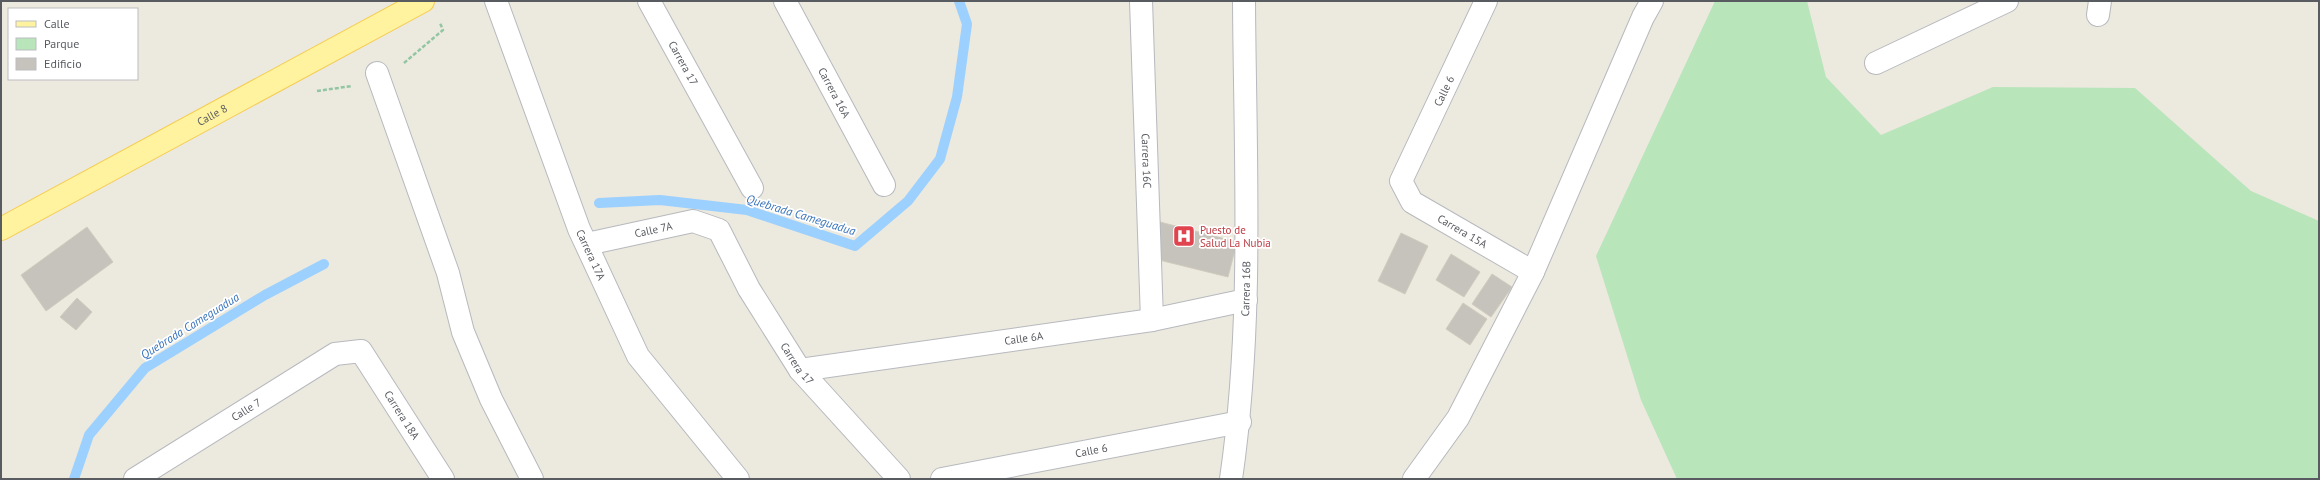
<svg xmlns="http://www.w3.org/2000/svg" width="2320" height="480" font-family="'PT Sans',sans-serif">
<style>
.green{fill:#b9e5bb}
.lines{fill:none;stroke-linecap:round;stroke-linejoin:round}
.stream{stroke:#9bd0ff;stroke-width:10}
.building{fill:#c6c3bc;stroke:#d0cbbd}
.minor-casing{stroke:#b7b9be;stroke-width:24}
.major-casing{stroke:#f5cc4e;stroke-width:24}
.path{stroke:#92c6a3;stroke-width:2.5;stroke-dasharray:4 2;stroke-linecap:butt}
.minor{stroke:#fff;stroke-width:22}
.major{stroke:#fff3a0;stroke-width:22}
.labels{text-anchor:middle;stroke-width:3.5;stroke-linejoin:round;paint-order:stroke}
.street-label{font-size:11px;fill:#585b60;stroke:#fff}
.health-label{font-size:11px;fill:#be3a42;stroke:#fff;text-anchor:start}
.water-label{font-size:12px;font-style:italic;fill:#3974bc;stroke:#fff}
</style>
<rect width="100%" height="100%" fill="#ece9de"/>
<!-- green -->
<path class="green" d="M1715,1H1807L1826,77L1881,135L1993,87L2135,88L2251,191L2319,221V479H1677L1641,400L1596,256Z"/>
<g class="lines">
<!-- stream -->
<g class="stream">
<path d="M599,203L660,200L747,210L855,246L908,201L940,159L957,97L967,24L959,1"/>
<path d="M74,479L89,435L145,368L265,295L324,264"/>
</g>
</g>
<!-- building -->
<g class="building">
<path d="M1160,222L1237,242L1228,277L1151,258Z"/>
<path d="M87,227L113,262L46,311L21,275Z"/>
<path d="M1401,233L1428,246L1405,294L1378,281Z"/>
<path d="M1451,254L1480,272L1464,297L1436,280Z"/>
<path d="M1492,274L1512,287L1491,317L1472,304Z"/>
<path d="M77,298L92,312L76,330L60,317Z"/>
<path d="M1463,303L1487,319L1470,345L1446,329Z"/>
</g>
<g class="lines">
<!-- minor casing -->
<g class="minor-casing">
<g id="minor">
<path id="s1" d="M496,1L579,229L638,356L738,479"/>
<path id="s2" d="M649,1L752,188"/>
<path id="s3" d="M785,1L884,185"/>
<path id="s4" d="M1141,1L1152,320"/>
<path id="s5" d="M1486,1L1401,181L1412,202L1533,272"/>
<path d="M2098,15L2100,1"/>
<path d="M1876,63L2007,1"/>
<path d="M377,73L448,273L463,332L491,399L532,479"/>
<path id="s6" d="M587,244L693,221L719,230L749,289L800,370L899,479"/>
<path id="s7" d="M800,370L1152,320L1246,300"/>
<path id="s8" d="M135,479L335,354L361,351L443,479"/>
<path id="s9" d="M942,479L1240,422"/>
<path id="s10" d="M1231,479C1254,321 1245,160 1244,1"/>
<path d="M1414,479L1458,418L1533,272L1643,17L1652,1"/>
</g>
</g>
<!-- major casing -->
<g class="major-casing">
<g id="major">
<path id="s11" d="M1,229L423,1"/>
</g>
</g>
<!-- path -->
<g class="path">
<path d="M404,63L443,30L440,23"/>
<path d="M317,91L352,86"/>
</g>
<!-- minor -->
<use href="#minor" class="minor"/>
<!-- major -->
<use href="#major" class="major"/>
</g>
<!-- icons -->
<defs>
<g id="hospital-square" transform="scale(1.15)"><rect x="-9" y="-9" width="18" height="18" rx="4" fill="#e0444e" stroke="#fff"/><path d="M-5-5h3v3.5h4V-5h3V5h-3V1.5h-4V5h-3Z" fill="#fff"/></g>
</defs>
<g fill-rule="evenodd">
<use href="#hospital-square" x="1184" y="236"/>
</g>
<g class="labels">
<!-- street labels -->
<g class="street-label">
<text dy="4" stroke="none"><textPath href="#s2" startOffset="71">Carrera 17</textPath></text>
<text transform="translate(1444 91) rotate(-64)" y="4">Calle 6</text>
<text dy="4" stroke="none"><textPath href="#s3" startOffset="104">Carrera 16A</textPath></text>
<text dy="4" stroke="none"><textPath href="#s11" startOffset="240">Calle 8</textPath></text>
<text dy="4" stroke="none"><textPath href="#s4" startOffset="160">Carrera 16C</textPath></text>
<text dy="4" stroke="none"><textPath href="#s6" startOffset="68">Calle 7A</textPath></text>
<text dy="4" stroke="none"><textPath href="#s5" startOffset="281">Carrera 15A</textPath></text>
<text dy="4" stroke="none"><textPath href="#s1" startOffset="271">Carrera 17A</textPath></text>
<text dy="4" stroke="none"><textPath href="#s10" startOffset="191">Carrera 16B</textPath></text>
<text dy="4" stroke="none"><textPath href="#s7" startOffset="226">Calle 6A</textPath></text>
<text dy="4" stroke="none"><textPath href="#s6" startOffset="291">Carrera 17</textPath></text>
<text dy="4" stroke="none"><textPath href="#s8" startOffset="131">Calle 7</textPath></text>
<text dy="4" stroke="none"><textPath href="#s8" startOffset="338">Carrera 18A</textPath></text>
<text dy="4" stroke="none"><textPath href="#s9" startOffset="152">Calle 6</textPath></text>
</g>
<!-- health labels -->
<g class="health-label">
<text x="1200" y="234">Puesto de<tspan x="1200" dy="13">Salud La Nubia</tspan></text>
</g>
<!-- water labels -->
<g class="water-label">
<text transform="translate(801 215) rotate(17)" y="4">Quebrada Cameguadua</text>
<text transform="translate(190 326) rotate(-32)" y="4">Quebrada Cameguadua</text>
</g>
</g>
<!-- border -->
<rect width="2320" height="480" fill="none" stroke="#585b60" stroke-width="4"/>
<!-- legend -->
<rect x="8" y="8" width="130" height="72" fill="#ffffff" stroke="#bcbdbf"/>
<rect x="16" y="21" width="20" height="6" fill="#fff3a0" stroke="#bcbdbf"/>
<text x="44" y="28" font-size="12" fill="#585b60">Calle</text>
<rect x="16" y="38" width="20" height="12" fill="#b9e5bb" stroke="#bcbdbf"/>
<text x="44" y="48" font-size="12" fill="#585b60">Parque</text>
<rect x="16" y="58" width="20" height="12" fill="#c6c3bc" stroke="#bcbdbf"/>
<text x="44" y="68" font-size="12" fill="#585b60">Edificio</text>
</svg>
